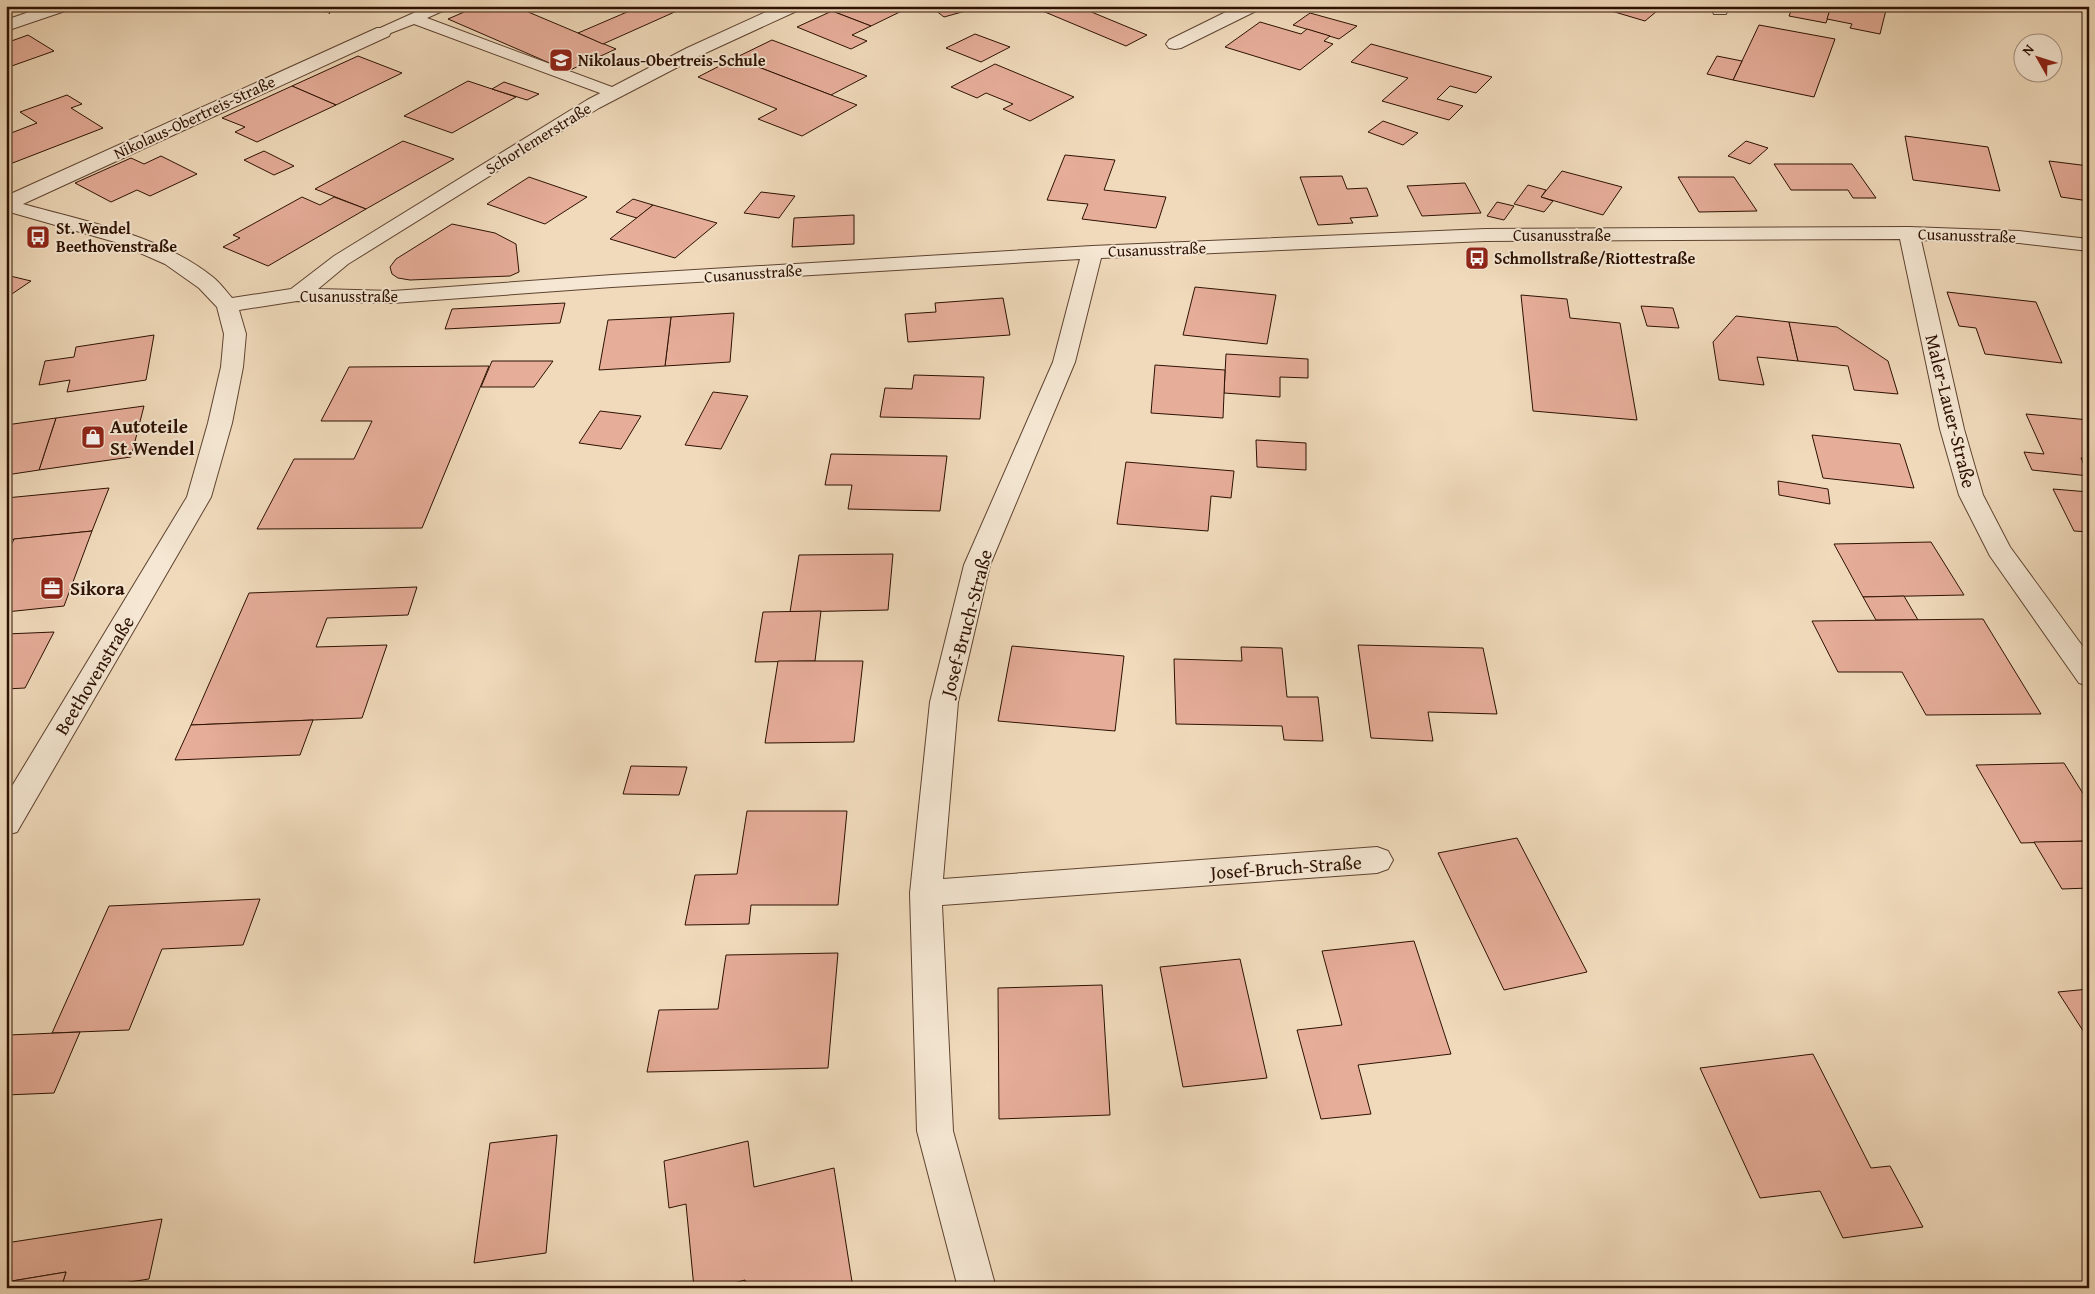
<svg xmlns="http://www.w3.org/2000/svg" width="2095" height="1294" font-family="'Gentium Book Plus',serif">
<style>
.building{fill:#e6ad99;stroke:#2d1102}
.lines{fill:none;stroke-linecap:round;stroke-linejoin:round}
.service-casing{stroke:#5e4330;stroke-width:2}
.minor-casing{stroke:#5e4330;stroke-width:2}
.path{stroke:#2d1102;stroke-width:2;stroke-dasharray:2.5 2;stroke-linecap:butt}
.service{fill:#f5e7d3;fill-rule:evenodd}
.minor{fill:#f5e7d3;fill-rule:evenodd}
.labels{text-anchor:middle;stroke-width:4;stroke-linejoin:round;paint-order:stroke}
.far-poi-label{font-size:16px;font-weight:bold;fill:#2d1102;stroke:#f5e7d3;text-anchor:start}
.far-street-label{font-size:16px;fill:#2d1102;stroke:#f5e7d3}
.street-label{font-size:19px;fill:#2d1102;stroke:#f5e7d3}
.poi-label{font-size:19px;font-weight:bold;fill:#2d1102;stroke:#f5e7d3;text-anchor:start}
</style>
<rect width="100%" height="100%" fill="#f0dabb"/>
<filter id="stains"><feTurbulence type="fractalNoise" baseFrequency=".004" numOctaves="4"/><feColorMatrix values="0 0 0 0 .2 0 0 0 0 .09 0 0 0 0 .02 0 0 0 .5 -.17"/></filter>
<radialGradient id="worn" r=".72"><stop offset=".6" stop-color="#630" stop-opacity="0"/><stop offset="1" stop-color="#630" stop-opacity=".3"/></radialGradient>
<!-- building -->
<g class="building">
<path d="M478,6H514L616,49L568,71L448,19Z"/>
<path d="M641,6H688L603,44L578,33Z"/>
<path d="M841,6H908L910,7L871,26L832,11Z"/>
<path d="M930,6H964L969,10L944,17Z"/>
<path d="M1077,6L1147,35L1126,46L1033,7Z"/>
<path d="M1613,6H1663L1645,21L1608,10Z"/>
<path d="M1793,6H1823L1831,8L1826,23L1789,16Z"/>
<path d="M1831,6H1887L1880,34L1850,28L1852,24L1827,19Z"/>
<path d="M832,11L871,26L852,35L867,41L851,49L797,27Z"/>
<path d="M1310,13L1357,26L1339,39L1293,25Z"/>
<path d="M1260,22L1301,34L1307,29L1330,36L1324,41L1333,44L1300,70L1225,47Z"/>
<path d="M1759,25L1835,39L1814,97L1733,80Z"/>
<path d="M975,34L1010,47L981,62L946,48Z"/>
<path d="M28,35L54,51L6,68V43Z"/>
<path d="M772,40L867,76L831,95L735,58Z"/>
<path d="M1371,44L1492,77L1476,93L1450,86L1437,99L1463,106L1449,120L1382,101L1408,78L1351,62Z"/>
<path d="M358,56L402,73L336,105L292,86Z"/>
<path d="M1717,56L1742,61L1733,80L1707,74Z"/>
<path d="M735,58L831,95L857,105L802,136L758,119L777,109L698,77Z"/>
<path d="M995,64L1074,97L1030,121L1003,109L1013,104L986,93L977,98L951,87Z"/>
<path d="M468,81L516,97L452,133L404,116Z"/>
<path d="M504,82L539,94L527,100L492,89Z"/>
<path d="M292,86L336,105L257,142L235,132L245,127L222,118Z"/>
<path d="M67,95L82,104L71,108L103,128L10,164L6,162V135L37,123L20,112Z"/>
<path d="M1383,121L1418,133L1403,145L1368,132Z"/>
<path d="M1905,136L1988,147L2000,191L1913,180Z"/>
<path d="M403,141L454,159L366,209L315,189Z"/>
<path d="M1746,141L1768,148L1750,164L1728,156Z"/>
<path d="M264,151L294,166L274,175L244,160Z"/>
<path d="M1065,155L1115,160L1104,190L1166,197L1156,228L1082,219L1088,204L1047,200Z"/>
<path d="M161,156L197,174L150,196L137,190L111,202L75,183L131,158L144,164Z"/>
<path d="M2049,161L2089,166V201L2061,197Z"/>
<path d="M1774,164H1852L1876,198H1853L1848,190H1791Z"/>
<path d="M1562,171L1622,187L1603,215L1541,197Z"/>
<path d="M1342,176L1347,189L1367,188L1378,216L1350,218L1353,223L1318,225L1300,177Z"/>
<path d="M529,177L587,197L545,224L487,204Z"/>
<path d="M1678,177H1734L1757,211L1699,212Z"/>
<path d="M1465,183L1481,213L1422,216L1407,186Z"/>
<path d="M1528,185L1546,190L1541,197L1553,201L1544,212L1514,204Z"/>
<path d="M761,192L795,196L779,218L744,213Z"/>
<path d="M302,197L320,205L334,197L366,209L268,266L223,247L240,238L233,235Z"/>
<path d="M633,199L653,205L637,218L616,212Z"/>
<path d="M1497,202L1514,206L1504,220L1487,216Z"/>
<path d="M653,205L717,223L675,258L610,239Z"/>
<path d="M854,215V244L792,247L794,218Z"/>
<path d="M452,224L495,233L516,244L519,272L510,276L410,280L398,278L392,274L390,267L396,259Z"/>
<path d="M6,275L31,281L6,298Z"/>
<path d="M1195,287L1276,295L1267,344L1183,335Z"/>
<path d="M1947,292L2036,302L2062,363L1985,354L1976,328L1959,326Z"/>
<path d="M1521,295L1567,299L1570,318L1620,323L1637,420L1533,411Z"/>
<path d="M1003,298L1010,335L908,342L905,314L936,312L935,303Z"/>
<path d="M565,303L560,323L445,329L452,309Z"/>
<path d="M1641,306L1673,308L1679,328L1647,326Z"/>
<path d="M734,313L730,362L665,366L671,317Z"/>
<path d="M1736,316L1789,322L1798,361L1757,357L1764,385L1719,380L1713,342Z"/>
<path d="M671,317L665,366L599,370L608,320Z"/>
<path d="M1789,322L1837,327L1888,361L1898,394L1854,390L1848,366L1798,361Z"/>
<path d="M154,335L146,380L67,392L70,380L39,385L45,361L74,357L76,347Z"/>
<path d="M1226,354L1308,359V378L1280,377V397L1224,393Z"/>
<path d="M492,361H553L534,387H481Z"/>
<path d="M1155,365L1225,370L1223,418L1151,413Z"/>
<path d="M489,366L422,528L257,529L294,459H354L372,421H321L349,367Z"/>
<path d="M914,375L984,377L980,419L880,417L885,388L912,389Z"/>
<path d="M713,392L748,396L721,449L685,445Z"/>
<path d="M144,406L131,457L39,470L56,418Z"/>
<path d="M600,411L641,416L621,449L579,443Z"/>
<path d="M2026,414L2089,420V459L2081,458L2089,476L2032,470L2024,452L2044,454Z"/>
<path d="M56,418L39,470L6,475V425Z"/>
<path d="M1812,435L1900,444L1914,488L1823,478Z"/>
<path d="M1256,440L1306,443V470L1257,467Z"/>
<path d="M831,454L947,456L940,511L848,509L852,485H825Z"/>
<path d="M1126,462L1234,471L1231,498L1211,496L1208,531L1117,524Z"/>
<path d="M1778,481L1828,489L1830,504L1779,495Z"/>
<path d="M109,488L92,531L6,540V498Z"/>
<path d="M2053,489L2089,492V532L2074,531Z"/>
<path d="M92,531L64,606L6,612V557L14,539Z"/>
<path d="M1931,542L1964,595L1863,597L1834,544Z"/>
<path d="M893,554L888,610L790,612L799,555Z"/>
<path d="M417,587L408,615L327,618L316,647L387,645L362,718L191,725L249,593Z"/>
<path d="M1904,596L1918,620H1876L1863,597Z"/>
<path d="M821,611L815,661L755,662L763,612Z"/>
<path d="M1983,619L2041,714L1926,715L1902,672H1838L1812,621Z"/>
<path d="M54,632L25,688L6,689V634Z"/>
<path d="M1358,645L1483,648L1497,714L1428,712L1433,741L1371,738Z"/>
<path d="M1012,646L1124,656L1115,731L998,721Z"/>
<path d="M1241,647L1282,648L1287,697H1318L1323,741L1284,740L1282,726L1176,724L1174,659L1242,661Z"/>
<path d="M778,661H863L854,742L765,743Z"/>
<path d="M313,720L300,755L175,760L191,725Z"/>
<path d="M2064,763L2089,803V841L2021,843L1976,765Z"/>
<path d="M631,766L687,767L679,795L623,794Z"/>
<path d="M747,811H847L838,905H751L749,924L685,925L695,875L737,874Z"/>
<path d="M1517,838L1587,972L1504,990L1438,853Z"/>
<path d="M2089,841V888L2062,889L2034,842Z"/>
<path d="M260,899L243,945L162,949L129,1030L52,1033L109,906Z"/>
<path d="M1414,941L1451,1054L1358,1065L1371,1114L1321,1119L1297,1030L1342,1025L1322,951Z"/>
<path d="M838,953L828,1068L647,1072L659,1010L718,1009L726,955Z"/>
<path d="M1240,959L1267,1078L1183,1087L1160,967Z"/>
<path d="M1102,985L1110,1115L999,1119L998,988Z"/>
<path d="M2089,989V1040L2058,992Z"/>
<path d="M80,1032L54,1093L6,1095V1041L9,1035Z"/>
<path d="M1813,1054L1871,1168L1890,1166L1923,1227L1843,1238L1820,1191L1760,1198L1700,1068Z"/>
<path d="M557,1135L546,1253L474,1263L490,1143Z"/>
<path d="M748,1141L754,1187L834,1168L853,1288H746L745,1280L716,1288H694L686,1204L669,1208L664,1161Z"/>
<path d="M162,1219L149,1279L90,1288H61L66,1272L6,1282V1243Z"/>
<path d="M66,1272L61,1288H6V1282Z"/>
</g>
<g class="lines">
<!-- service casing -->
<g class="service-casing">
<path id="service" d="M429,6H449L447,9L427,18L620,90L622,93L620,96H608L414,24L383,36L378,35L376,32L378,29Z"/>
</g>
<!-- minor casing -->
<g class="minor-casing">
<g id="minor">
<path d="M46,6H70L68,10L6,31V20Z"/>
<path d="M779,6H801L799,10L699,56L599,108L348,264L318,289L393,291L612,275L1092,246L1485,229L1909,227L2019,231L2089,239V251L2019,243L1921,240L1964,429L1983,495L2010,547L2089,655V686L2079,683L1990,556L1959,495L1940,429L1900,239L1485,241L1101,258L1075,362L990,565L958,702L943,879L1377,847L1388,851L1393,860L1388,869L1377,873L942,905L953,1131L996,1288H958L917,1131L910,893L930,702L964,565L1053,362L1080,259L612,287L393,303L297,301L239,310L246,334L243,367L232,423L211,497L17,832L6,835V796L187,497L208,423L221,367L224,334L217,307L199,288L165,264L115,242L6,211V196L377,28H389L391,32L389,36L23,204C87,222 161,235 214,278C221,284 226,291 232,298L291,289L334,256L587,100L687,48Z"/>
<path d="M1238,6H1260L1258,10L1181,48L1175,49L1169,48L1166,44L1169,40Z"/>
<path d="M1713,6H1729L1726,14H1714L1712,10Z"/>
</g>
</g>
<!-- path -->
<path class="path" d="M312,6L330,13"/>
<!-- service -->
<use href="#service" class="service"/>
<!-- minor -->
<use href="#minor" class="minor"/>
</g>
<!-- icons -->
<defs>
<g id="school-square" transform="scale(1.25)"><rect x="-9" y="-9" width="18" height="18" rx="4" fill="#8f2418" stroke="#f5e7d3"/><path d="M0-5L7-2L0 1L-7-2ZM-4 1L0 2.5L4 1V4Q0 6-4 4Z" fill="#fff"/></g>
<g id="bus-square" transform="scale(1.25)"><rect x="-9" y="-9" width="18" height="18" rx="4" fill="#8f2418" stroke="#f5e7d3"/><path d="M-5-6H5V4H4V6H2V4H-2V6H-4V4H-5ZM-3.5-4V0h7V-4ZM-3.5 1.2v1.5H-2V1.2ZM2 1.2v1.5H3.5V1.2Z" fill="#fff"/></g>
<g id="shop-square" transform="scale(1.25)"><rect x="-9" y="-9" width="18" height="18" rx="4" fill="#8f2418" stroke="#f5e7d3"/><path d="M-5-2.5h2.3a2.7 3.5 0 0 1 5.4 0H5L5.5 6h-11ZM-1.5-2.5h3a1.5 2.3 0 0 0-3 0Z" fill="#fff"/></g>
<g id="office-square" transform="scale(1.25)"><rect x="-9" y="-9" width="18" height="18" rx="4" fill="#8f2418" stroke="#f5e7d3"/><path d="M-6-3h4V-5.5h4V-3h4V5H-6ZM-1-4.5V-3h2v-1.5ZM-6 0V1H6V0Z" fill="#fff"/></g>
</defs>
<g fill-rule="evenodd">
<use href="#school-square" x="561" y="60"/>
<use href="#bus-square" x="38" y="237"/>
<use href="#bus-square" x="1477" y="258"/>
<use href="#shop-square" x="93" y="437"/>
<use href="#office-square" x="52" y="588"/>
</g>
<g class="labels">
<!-- far-poi labels -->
<g class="far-poi-label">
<text x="578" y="66">Nikolaus-Obertreis-Schule</text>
<text x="56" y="234">St. Wendel<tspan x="56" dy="18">Beethovenstraße</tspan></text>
<text x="1494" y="264">Schmollstraße/Riottestraße</text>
</g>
<!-- far-street labels -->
<g class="far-street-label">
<text transform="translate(194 117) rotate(-25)" y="6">Nikolaus-Obertreis-Straße</text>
<text transform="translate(538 138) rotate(-32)" y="6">Schorlemerstraße</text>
<text x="1562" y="241">Cusanusstraße</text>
<text transform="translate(1967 235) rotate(2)" y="6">Cusanusstraße</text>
<text transform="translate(1157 249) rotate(-2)" y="6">Cusanusstraße</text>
<text transform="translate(753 273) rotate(-4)" y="6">Cusanusstraße</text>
<text x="349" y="302">Cusanusstraße</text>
</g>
<!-- street labels -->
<g class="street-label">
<text transform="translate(1951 411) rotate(76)" y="7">Maler-Lauer-Straße</text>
<text transform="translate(966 623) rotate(-75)" y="7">Josef-Bruch-Straße</text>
<text transform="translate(94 675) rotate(-59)" y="7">Beethovenstraße</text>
<text transform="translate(1286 867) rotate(-4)" y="7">Josef-Bruch-Straße</text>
</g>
<!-- poi labels -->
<g class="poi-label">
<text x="110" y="433">Autoteile<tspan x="110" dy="22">St.Wendel</tspan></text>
<text x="70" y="595">Sikora</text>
</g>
</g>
<!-- margin -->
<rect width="2095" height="1294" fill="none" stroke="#f0dabb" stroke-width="25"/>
<rect x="8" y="8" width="2080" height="1279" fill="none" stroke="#2d1102" stroke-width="2.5"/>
<rect x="12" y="12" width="2070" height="1269" fill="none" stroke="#2d1102"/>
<!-- north arrow -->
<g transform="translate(2038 58) rotate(309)"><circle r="24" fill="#f5e7d3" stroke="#a5917f"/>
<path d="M0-4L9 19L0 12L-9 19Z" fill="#8f2418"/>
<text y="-8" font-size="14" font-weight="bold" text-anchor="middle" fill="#2d1102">N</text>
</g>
<rect width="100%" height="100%" filter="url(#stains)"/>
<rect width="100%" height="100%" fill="url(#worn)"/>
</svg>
